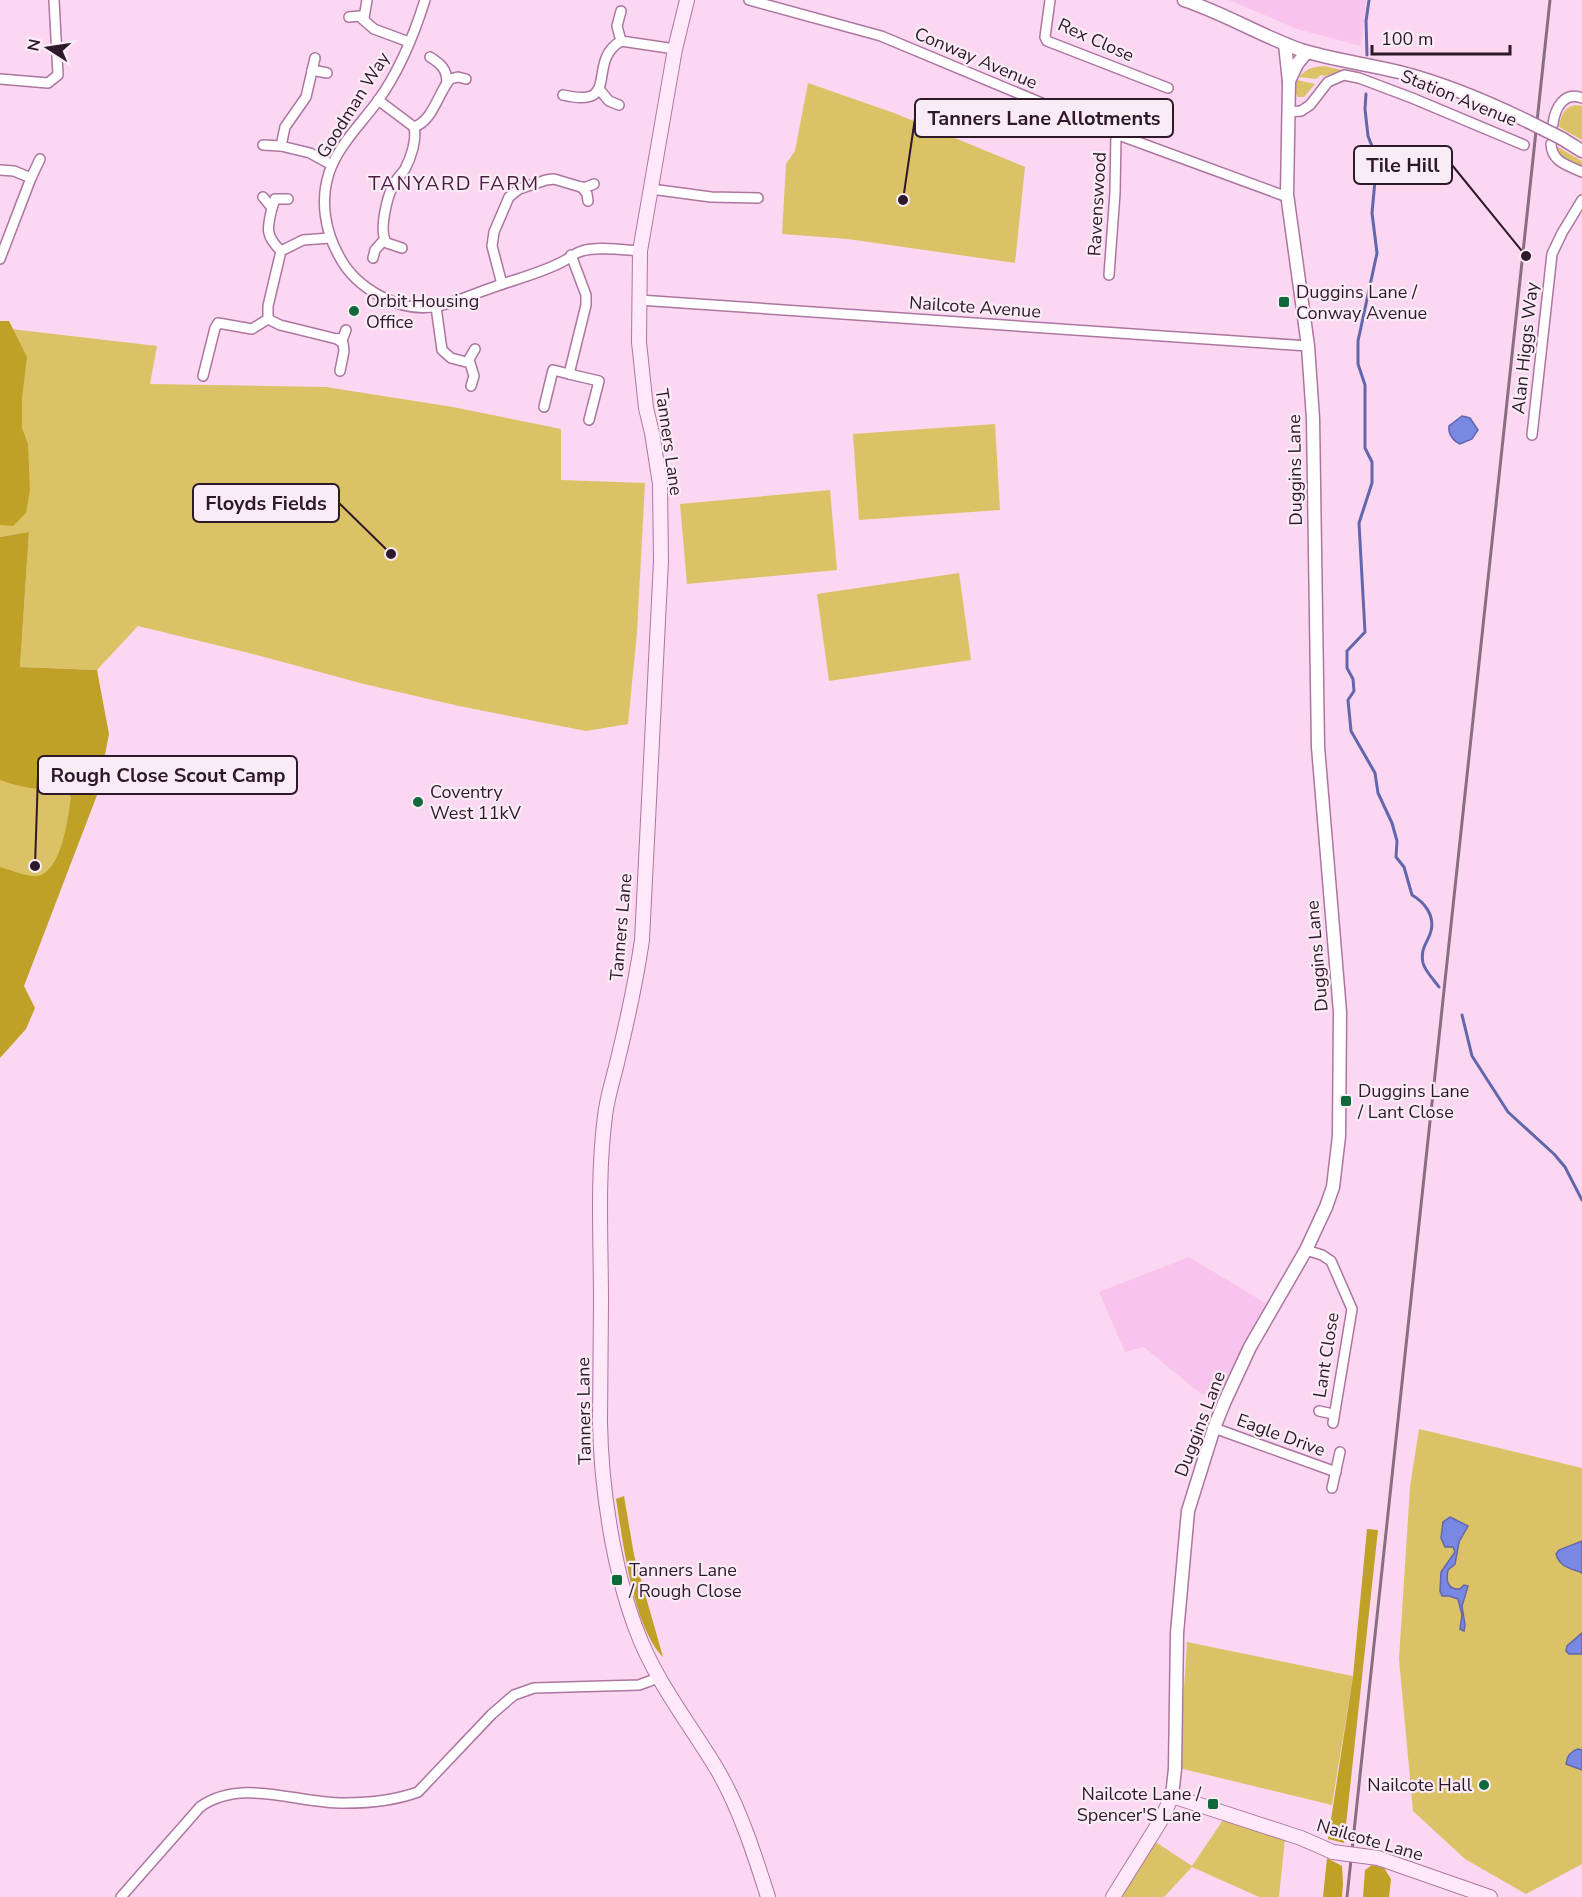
<svg xmlns="http://www.w3.org/2000/svg" width="1582" height="1897" font-family="'Nunito Sans',sans-serif">
<style>
.built{fill:#f8c4ed}
.green{fill:#dcc266}
.forest{fill:#bfa127}
.water{fill:#7989e3;stroke:#6267ac;stroke-width:1.5}
.lines{fill:none;stroke-linecap:round;stroke-linejoin:round}
.stream{stroke:#6267ac;stroke-width:3}
.minor-casing{stroke:#ad76a1;stroke-width:12}
.tertiary-casing{stroke:#ad76a1;stroke-width:15}
.secondary-casing{stroke:#ad76a1;stroke-width:16}
.minor{stroke:#fff;stroke-width:9}
.tertiary{stroke:#fff;stroke-width:12}
.secondary{stroke:#fee8fa;stroke-width:14}
.rail{stroke:#896e83;stroke-width:3}
.tertiary-bridge-casing{stroke:#ad76a1;stroke-width:15;stroke-linecap:butt}
.secondary-bridge-casing{stroke:#ad76a1;stroke-width:16;stroke-linecap:butt}
.tertiary-bridge{stroke:#fff;stroke-width:12}
.secondary-bridge{stroke:#fee8fa;stroke-width:14}
.poi-dot{fill:#11693b;stroke:#f9ecf5;stroke-width:2}
.labels{text-anchor:middle;stroke-width:4.5;stroke-linejoin:round;paint-order:stroke}
.street-label{font-size:18px;fill:#2e192a;stroke:#f9ecf5}
.poi-label{font-size:18px;fill:#2e192a;stroke:#f9ecf5;text-anchor:start}
.neighbourhood-label{font-size:20px;letter-spacing:1.5px;fill:#4a1c43;stroke:#f9ecf5}
.leader{fill:none;stroke:#2e192a;stroke-width:2}
.callout-dot{fill:#2e192a;stroke:#f9ecf5;stroke-width:2}
.callout{fill:#f9ecf5;stroke:#2e192a;stroke-width:2}
.callout-label{font-size:20px;text-anchor:middle;font-weight:bold;fill:#2e192a}
</style>
<rect width="100%" height="100%" fill="#fbd7f2"/>
<!-- built -->
<g class="built">
<path d="M1229,0H1366L1361,46L1297,29Z"/>
<path d="M1189,1257L1267,1304L1242,1349L1221,1397L1212,1393L1201,1394L1144,1347L1125,1352L1099,1292Z"/>
</g>
<!-- green -->
<g class="green">
<path d="M1324,66L1342,70L1325,76L1321,75L1316,79L1299,77C1307,68 1313,67 1324,66Z"/>
<path d="M1297,80L1315,84L1304,97H1298L1295,91Z"/>
<path d="M808,83L894,113L1025,167L1015,263L848,239L782,234L786,164L795,151Z"/>
<path d="M1575,105L1582,106V140L1559,127C1561,116 1563,108 1575,105Z"/>
<path d="M1556,146L1582,161V167L1561,157Z"/>
<path d="M11,329L157,346L150,384L326,387L453,407L561,429V480L645,483L637,632L628,724L586,731L459,706L364,684L249,653L138,626L97,670L20,667L29,532L0,537V484Z"/>
<path d="M995,424L1000,510L859,520L853,434Z"/>
<path d="M830,490L837,570L687,584L680,504Z"/>
<path d="M959,573L971,660L829,681L817,594Z"/>
<path d="M0,698L97,795L0,1044Z"/>
<path d="M1419,1429L1582,1468V1864L1526,1894L1465,1859L1413,1811L1399,1659L1410,1487Z"/>
<path d="M1187,1642L1353,1676L1332,1805L1179,1768Z"/>
<path d="M1223,1820L1285,1838L1279,1897H1259L1192,1867L1164,1897H1120L1154,1841L1192,1866Z"/>
</g>
<!-- forest -->
<g class="forest">
<path d="M0,321H9L27,357L22,398V428L28,444L30,490L26,513L13,526L0,525Z"/>
<path d="M29,532L20,667L97,670L109,734L97,795L24,986L35,1008L26,1029L0,1058V867C10,870 27,877 37,876C62,872 68,818 71,797L66,789C43,791 22,788 0,780V537Z"/>
<path d="M624,1496L634,1555L663,1657C633,1627 623,1542 616,1499Z"/>
<path d="M1367,1529L1378,1530L1344,1843L1328,1839L1353,1676Z"/>
<path d="M1327,1858L1342,1866L1343,1884L1342,1897H1323Z"/>
<path d="M1372,1865L1384,1868L1391,1879L1389,1897H1363L1365,1870Z"/>
</g>
<!-- water -->
<g class="water">
<path d="M1462,416L1470,418L1478,430L1472,439L1460,444C1453,441 1448,434 1449,426Z"/>
<path d="M1450,1517L1468,1526L1459,1542L1455,1564L1448,1570C1446,1580 1447,1590 1460,1589L1464,1585L1468,1586L1462,1606L1465,1625L1464,1631L1460,1629L1462,1615L1458,1599L1449,1596H1442L1440,1591L1441,1572L1455,1552L1453,1547H1445L1441,1538L1443,1522Z"/>
<path d="M1582,1541V1573C1571,1568 1560,1568 1556,1554L1559,1550Z"/>
<path d="M1582,1633V1654H1569L1566,1651L1567,1646Z"/>
<path d="M1578,1749L1582,1750V1770L1566,1764C1567,1756 1571,1751 1578,1749Z"/>
</g>
<g class="lines">
<!-- stream -->
<g class="stream">
<path d="M1367,55L1366,21L1369,0"/>
<path d="M1366,94L1365,109L1368,136L1377,159L1372,213L1377,253L1358,341V364L1365,385V448L1372,462V483L1359,523L1365,632L1347,651V668L1353,679L1354,691L1348,700L1351,731L1375,773L1378,793L1392,823L1397,841L1396,857L1404,867L1412,895C1424,902 1435,915 1431,931C1428,943 1420,947 1423,963C1425,971 1434,980 1439,987"/>
<path d="M1462,1015L1472,1056L1508,1112L1554,1154L1565,1167L1582,1200"/>
</g>
<!-- minor casing -->
<g class="minor-casing">
<g id="minor">
<path d="M425,0C414,35 399,72 377,102C360,125 338,146 329,173C320,201 325,231 339,256C356,289 401,314 438,306C457,302 476,293 494,287C516,279 541,273 562,262C569,259 574,253 582,251C597,246 624,250 640,251"/>
<path d="M749,0L881,36L1116,134L1282,195L1287,194"/>
<path d="M1050,0L1045,37L1047,41L1168,88"/>
<path d="M621,11L617,26L621,41"/>
<path d="M349,17L359,16L374,29L409,42"/>
<path d="M364,18L367,0"/>
<path d="M430,57C441,64 447,69 447,83"/>
<path d="M315,58L306,97L285,127L281,146L310,153L332,165"/>
<path d="M312,70L327,73"/>
<path d="M0,79L48,83L58,75L54,0"/>
<path d="M599,89L609,101L619,105"/>
<path d="M563,95C623,109 585,62 621,41L675,49"/>
<path d="M378,100L414,127"/>
<path d="M1288,112L1301,111L1310,105L1328,82L1344,75L1359,78L1412,98L1524,145"/>
<path d="M1553,124C1555,108 1564,91 1582,98"/>
<path d="M1551,144C1552,162 1567,165 1582,172"/>
<path d="M263,145L281,146"/>
<path d="M0,170L14,171L31,178L0,259"/>
<path d="M31,178L40,159"/>
<path d="M582,187L587,194L588,201"/>
<path d="M651,189L711,197L758,198"/>
<path d="M263,197L272,208C267,229 265,235 281,251"/>
<path d="M272,208L275,199H288"/>
<path d="M402,248L387,243C378,233 387,196 394,184C397,178 402,174 405,169C411,158 417,139 414,127C433,121 438,93 450,79L458,77L466,79"/>
<path d="M571,255L586,295V305L569,374L599,381L589,420"/>
<path d="M373,258L375,250L384,240"/>
<path d="M1109,275L1115,193L1116,134"/>
<path d="M502,284L492,246L494,232L509,197L519,189L546,180L554,179L584,188L594,184"/>
<path d="M639,300L1308,346"/>
<path d="M436,307L442,350L451,358L470,363L474,376L471,386"/>
<path d="M268,319L280,325L337,339L343,338L346,330"/>
<path d="M337,339L343,343L344,351L340,371"/>
<path d="M468,361L475,349"/>
<path d="M203,376L215,328L218,323L252,329L268,319V306L281,251L303,240L330,238"/>
<path d="M544,407L553,370L569,374"/>
<path d="M1532,435L1552,254L1562,233L1582,200"/>
<path d="M1306,1250L1322,1255L1331,1261L1352,1309L1333,1423"/>
<path d="M1319,1411L1333,1414"/>
<path d="M1214,1428L1336,1472"/>
<path d="M1332,1488L1340,1452"/>
<path d="M121,1897L200,1807C242,1777 298,1804 345,1803C369,1803 396,1800 418,1792L492,1714L514,1695L534,1688L639,1685L658,1678"/>
</g>
</g>
<!-- tertiary casing -->
<g class="tertiary-casing">
<g id="tertiary">
<path d="M1184,0C1224,13 1261,36 1301,50C1333,60 1367,64 1399,72C1443,83 1486,101 1527,121"/>
<path d="M1289,81L1297,64L1307,52"/>
<path d="M1561,138L1582,151"/>
<path d="M1172,1796L1175,1769L1177,1633L1188,1511L1214,1428L1224,1403L1250,1347L1306,1250L1326,1207L1333,1187L1339,1136L1340,1012L1318,747L1313,419L1308,346L1287,194L1289,82L1285,44"/>
</g>
</g>
<!-- secondary casing -->
<g class="secondary-casing">
<g id="secondary">
<path d="M687,0L675,49L640,251L639,342L646,408L652,433L660,484L661,561L642,940C636,981 627,1022 617,1063C613,1080 607,1098 605,1116C597,1178 601,1240 601,1302C601,1342 600,1382 600,1422C601,1486 613,1568 636,1629C655,1681 690,1724 718,1771C740,1809 755,1856 768,1897"/>
<path d="M1378,1858L1490,1897"/>
<path d="M1113,1897L1161,1820L1172,1796L1301,1838L1333,1852"/>
</g>
</g>
<!-- minor -->
<use href="#minor" class="minor"/>
<!-- tertiary -->
<use href="#tertiary" class="tertiary"/>
<!-- secondary -->
<use href="#secondary" class="secondary"/>
<!-- rail -->
<path class="rail" d="M1347,1897L1550,0"/>
<!-- tertiary-bridge casing -->
<g class="tertiary-bridge-casing">
<path id="tertiary-bridge" d="M1527,121L1561,138"/>
</g>
<!-- secondary-bridge casing -->
<g class="secondary-bridge-casing">
<path id="secondary-bridge" d="M1333,1852L1378,1858"/>
</g>
<!-- tertiary-bridge -->
<use href="#tertiary-bridge" class="tertiary-bridge"/>
<!-- secondary-bridge -->
<use href="#secondary-bridge" class="secondary-bridge"/>
</g>
<!-- markers -->
<g class="poi-dot">
<rect x="1278" y="296" width="12" height="12" rx="3"/>
<circle cx="354" cy="311" r="6"/>
<circle cx="418" cy="802" r="6"/>
<rect x="1340" y="1095" width="12" height="12" rx="3"/>
<rect x="611" y="1574" width="12" height="12" rx="3"/>
<circle cx="1484" cy="1785" r="6"/>
<rect x="1207" y="1798" width="12" height="12" rx="3"/>
</g>
<g class="labels">
<!-- street labels -->
<g class="street-label">
<text transform="translate(1096 40) rotate(24)" y="6">Rex Close</text>
<text transform="translate(976 58) rotate(23)" y="6">Conway Avenue</text>
<text transform="translate(1459 98) rotate(22)" y="6">Station Avenue</text>
<text transform="translate(353 105) rotate(-58)" y="6">Goodman Way</text>
<text transform="translate(1097 204) rotate(-87)" y="6">Ravenswood</text>
<text transform="translate(975 307) rotate(4)" y="6">Nailcote Avenue</text>
<text transform="translate(1525 348) rotate(-84)" y="6">Alan Higgs Way</text>
<text transform="translate(669 442) rotate(82)" y="6">Tanners Lane</text>
<text transform="translate(1295 470) rotate(-91)" y="6">Duggins Lane</text>
<text transform="translate(621 927) rotate(-85)" y="6">Tanners Lane</text>
<text transform="translate(1317 956) rotate(-95)" y="6">Duggins Lane</text>
<text transform="translate(1326 1355) rotate(-81)" y="6">Lant Close</text>
<text transform="translate(584 1411) rotate(-91)" y="6">Tanners Lane</text>
<text transform="translate(1200 1424) rotate(-69)" y="6">Duggins Lane</text>
<text transform="translate(1281 1435) rotate(20)" y="6">Eagle Drive</text>
<text transform="translate(1370 1840) rotate(16)" y="6">Nailcote Lane</text>
</g>
<!-- poi labels -->
<g class="poi-label">
<text x="1296" y="298">Duggins Lane /<tspan x="1296" dy="21">Conway Avenue</tspan></text>
<text x="366" y="307">Orbit Housing<tspan x="366" dy="21">Office</tspan></text>
<text x="430" y="798">Coventry<tspan x="430" dy="21">West 11kV</tspan></text>
<text x="1358" y="1097">Duggins Lane<tspan x="1358" dy="21">/ Lant Close</tspan></text>
<text x="629" y="1576">Tanners Lane<tspan x="629" dy="21">/ Rough Close</tspan></text>
<text x="1472" y="1791" text-anchor="end">Nailcote Hall</text>
<text x="1201" y="1800" text-anchor="end">Nailcote Lane /<tspan x="1201" dy="21">Spencer'S Lane</tspan></text>
</g>
<!-- neighbourhood labels -->
<g class="neighbourhood-label">
<text x="454" y="190">TANYARD FARM</text>
</g>
</g>
<!-- callouts -->
<path class="leader" d="M903 200L915 118M1526 256L1452 165M391 554L339 503M35 866L38 775"/>
<g class="callout-dot">
<circle cx="903" cy="200" r="6"/>
<circle cx="1526" cy="256" r="6"/>
<circle cx="391" cy="554" r="6"/>
<circle cx="35" cy="866" r="6"/>
</g>
<g class="callout">
<rect x="915" y="99" width="258" height="38" rx="6"/>
<rect x="1354" y="146" width="98" height="38" rx="6"/>
<rect x="193" y="484" width="146" height="38" rx="6"/>
<rect x="38" y="756" width="259" height="38" rx="6"/>
</g>
<g class="callout-label">
<text x="1044" y="125">Tanners Lane Allotments</text>
<text x="1403" y="172">Tile Hill</text>
<text x="266" y="510">Floyds Fields</text>
<text x="168" y="782">Rough Close Scout Camp</text>
</g>
<!-- north arrow -->
<g transform="translate(48 48) rotate(282)" stroke="#f9ecf5" stroke-width="4.5" paint-order="stroke">
<path d="M0-4.5L10 22L0 15L-10 22Z" fill="#2e192a"/>
<text y="-9" font-size="16" font-weight="bold" text-anchor="middle" fill="#2e192a">N</text>
</g>
<!-- scale -->
<path d="M1372 45v9h138v-9" fill="none" stroke="#2e192a" stroke-width="3"/>
<text x="1381" y="45" font-size="18" fill="#2e192a" stroke="#f9ecf5" stroke-width="4.5" paint-order="stroke">100 m</text>
</svg>
